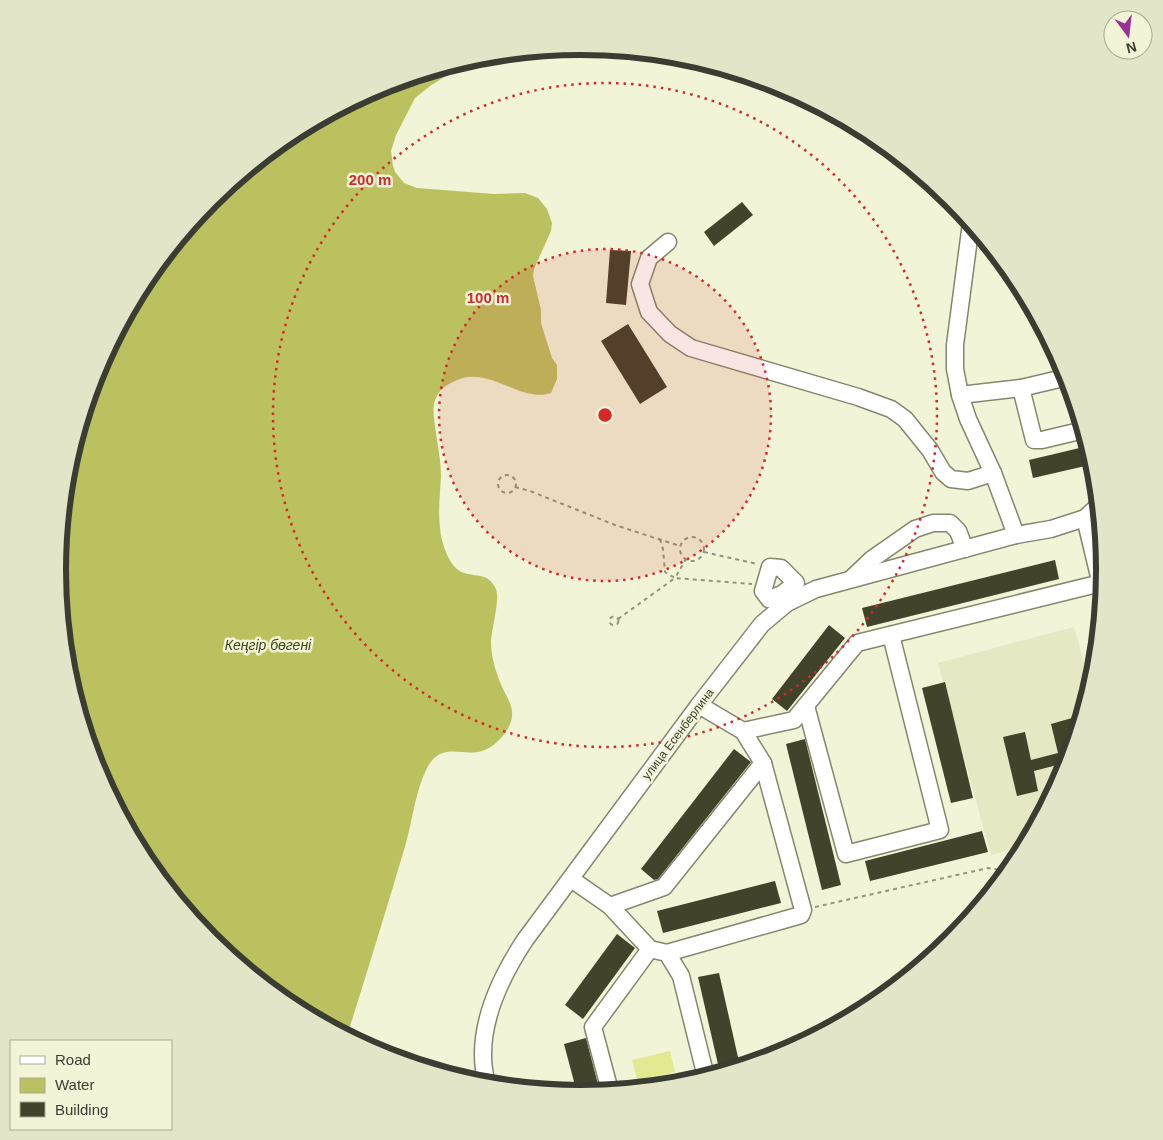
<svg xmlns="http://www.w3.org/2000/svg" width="1163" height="1140" font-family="Helvetica,sans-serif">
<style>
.built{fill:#e5e8c3}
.green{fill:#e3e990}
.water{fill:#bbc15f}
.building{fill:#41432b}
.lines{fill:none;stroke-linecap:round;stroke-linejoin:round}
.minor-casing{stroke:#85876d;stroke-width:19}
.path{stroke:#939581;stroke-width:2;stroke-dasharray:4 4;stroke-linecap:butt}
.minor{stroke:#fff;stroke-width:16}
.ring{fill:none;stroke:#d62828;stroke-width:2.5;stroke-dasharray:2.5 5}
.labels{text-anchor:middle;stroke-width:5;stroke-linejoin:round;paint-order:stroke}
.street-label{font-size:12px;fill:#3c3d32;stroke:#f1f4d6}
.water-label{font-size:14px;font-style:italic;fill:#42441b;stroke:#f1f4d6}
.rim{fill:none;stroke:#3c3d32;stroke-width:6}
.centre{fill:#d62828;stroke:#f1f4d6;stroke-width:2.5}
.ring-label{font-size:15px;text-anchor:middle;font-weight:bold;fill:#d62828;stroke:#f1f4d6;stroke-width:5;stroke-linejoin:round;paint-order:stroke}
</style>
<rect width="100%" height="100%" fill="#f1f4d6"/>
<!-- built -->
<path class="built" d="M1074,627L1091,687L1065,771L1025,846L991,855L938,663Z"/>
<!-- green -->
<path class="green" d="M670,1051L675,1072L638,1082L632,1060Z"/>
<!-- water -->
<path class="water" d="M476,57L430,86L415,98L396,135L391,151L393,166L395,172L404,183L417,188L494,194L525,193L538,198L547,209L552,223L551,231L534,269L533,276L541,310V323L552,358L557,365V379L551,393C519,404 486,361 451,383C444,386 439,391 436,398C431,407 435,423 436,433C438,447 441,462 441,476C440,494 438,511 440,528C441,540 446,556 453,565C466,582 486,567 496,589C500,600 492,627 491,641C491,659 497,676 504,691C507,697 512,705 512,712C514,727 496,747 482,751C462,757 441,741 427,768C415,792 413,818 406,843C387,908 367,972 347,1036L290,1005L211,940L146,861L98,770L68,672L58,570L68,468L98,369L146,279L211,199L291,134L381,86Z"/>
<!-- building -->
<g class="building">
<path d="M742,202L753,215L714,246L704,232Z"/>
<path d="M610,250L631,251L626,305L606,303Z"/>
<path d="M628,324L667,387L640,404L601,341Z"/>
<path d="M1088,446L1094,464L1033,478L1029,460Z"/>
<path d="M1055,560L1059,579L867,627L862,608Z"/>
<path d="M829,625L845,638L787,711L772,699Z"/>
<path d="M945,682L973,798L951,803L922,688Z"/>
<path d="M1072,718L1076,734L1063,774L1061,764L1034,771L1038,791L1017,796L1003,737L1025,732L1031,760L1058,753L1051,724Z"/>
<path d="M805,739L841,885L822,890L786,744Z"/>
<path d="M734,749L751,762L658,879L654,880L641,869Z"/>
<path d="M982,831L988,852L870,881L865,861Z"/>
<path d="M775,881L781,903L663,933L657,911Z"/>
<path d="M617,934L635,948L583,1019L565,1005Z"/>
<path d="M719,973L740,1066L720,1073L698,977Z"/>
<path d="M586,1038L600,1092L577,1093L564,1044Z"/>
</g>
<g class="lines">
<!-- minor casing -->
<g class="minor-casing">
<g id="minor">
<path d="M971,223L955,345V369L960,395L968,419L993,473L1016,535"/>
<path d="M668,242L649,258L640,284L649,312L670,334L691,348L858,397L891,409L905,419L930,450L943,472L951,479L968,481L993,473"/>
<path d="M1021,388L1034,440H1042L1084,430"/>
<path d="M960,395L1021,388L1068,377"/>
<path d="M1085,518L1103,593"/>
<path d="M852,578L872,559L915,529L933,523H950L958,531L965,549"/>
<path d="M782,594L769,599L763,591L770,567L781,568L796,583L782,594L787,603"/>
<path d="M699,705L743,731L794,720L857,643L1101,583"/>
<path d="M806,706L846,854L940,830L891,635"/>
<path d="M571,879L610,906L664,887L763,763L743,731"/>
<path d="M610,906L650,949L667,953L681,976L706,1077"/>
<path d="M667,953L801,915L803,910L763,763"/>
<path d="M487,1084C473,1034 498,981 525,940L699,705L762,624L787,603L816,589L1016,535L1051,529L1085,518L1099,505"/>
<path d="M610,1091L593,1027L650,949"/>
</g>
</g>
<!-- path -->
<g class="path">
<circle cx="507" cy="484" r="9"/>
<path d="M515,487L530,491L615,525L680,546"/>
<circle cx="692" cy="549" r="12"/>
<path d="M660,539L663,549L665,572L675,578L686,559"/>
<path d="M704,552L757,564"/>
<circle cx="614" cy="621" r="4.5"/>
<path d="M618,619L675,578L752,584"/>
<path d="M815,907L988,868L1009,871"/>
</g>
<!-- minor -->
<use href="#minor" class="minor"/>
</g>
<!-- distance rings -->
<circle cx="605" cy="415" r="166" fill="#d62828" fill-opacity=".12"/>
<g class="ring">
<circle cx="605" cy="415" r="166"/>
<circle cx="605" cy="415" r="332"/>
</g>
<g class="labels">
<!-- street labels -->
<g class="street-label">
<text transform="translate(678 734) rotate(-53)" y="4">улица Есенберлина</text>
</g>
<!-- water labels -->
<g class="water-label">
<text x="268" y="650">Кеңгір бөгені</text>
</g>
</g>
<!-- crop -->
<path d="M0 0H1163V1140H0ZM66 570a515 515 0 1 1 1030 0a515 515 0 1 1-1030 0Z" fill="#e3e5c9" fill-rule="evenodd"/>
<path class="rim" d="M66 570a515 515 0 1 1 1030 0a515 515 0 1 1-1030 0Z"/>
<circle cx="605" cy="415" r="8" class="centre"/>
<g class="ring-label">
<text x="370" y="185">200 m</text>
<text x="488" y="303">100 m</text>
</g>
<!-- legend -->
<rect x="10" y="1040" width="162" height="90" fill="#f1f4d6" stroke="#a9ab94"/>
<rect x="20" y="1056" width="25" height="8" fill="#ffffff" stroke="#a9ab94"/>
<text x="55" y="1065" font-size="15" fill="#3c3d32">Road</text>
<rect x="20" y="1078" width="25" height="15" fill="#bbc15f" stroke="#a9ab94"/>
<text x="55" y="1090" font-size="15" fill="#3c3d32">Water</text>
<rect x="20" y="1102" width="25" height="15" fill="#41432b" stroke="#a9ab94"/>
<text x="55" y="1115" font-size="15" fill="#3c3d32">Building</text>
<!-- north arrow -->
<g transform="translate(1128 35) rotate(165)"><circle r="24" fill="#f1f4d6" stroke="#a9ab94"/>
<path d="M0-4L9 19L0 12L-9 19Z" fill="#9a3194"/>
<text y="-8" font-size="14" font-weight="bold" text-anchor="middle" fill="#3c3d32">N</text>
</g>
</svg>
